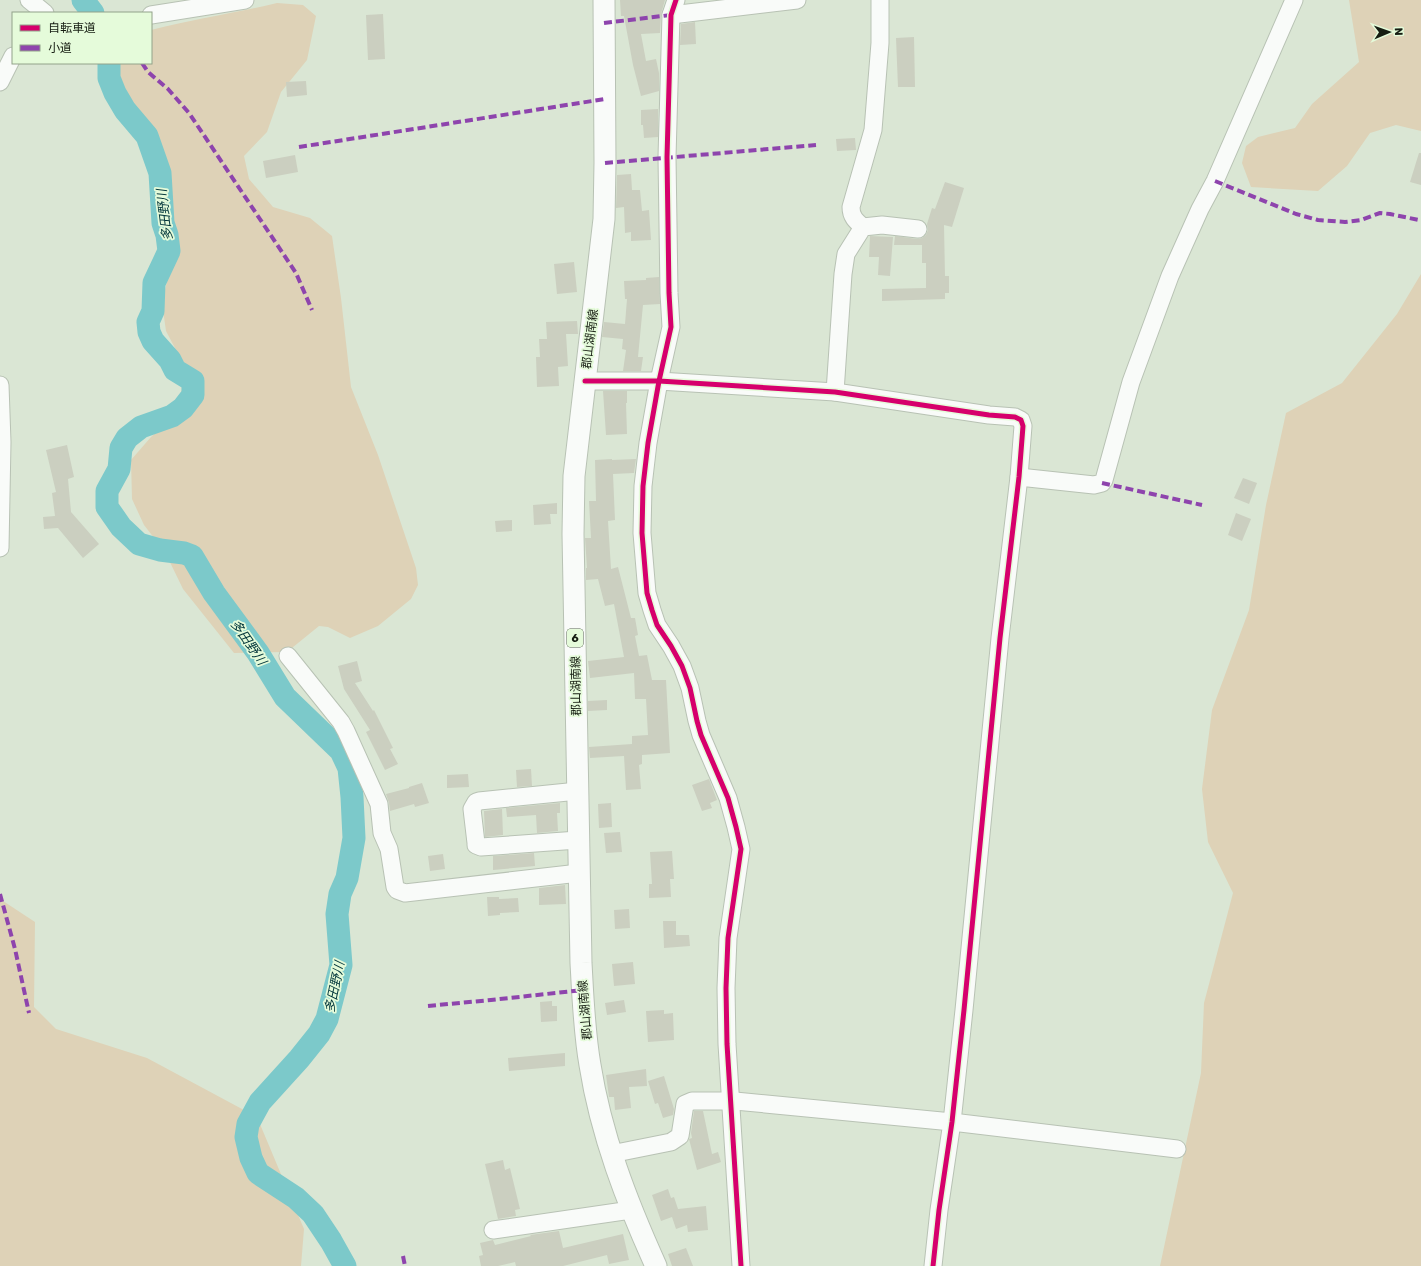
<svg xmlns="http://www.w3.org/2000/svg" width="1421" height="1266" font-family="Rubik,'Noto Sans JP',sans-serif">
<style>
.green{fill:#ded2b7}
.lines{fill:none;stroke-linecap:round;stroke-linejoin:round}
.river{stroke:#7cc9ca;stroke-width:23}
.building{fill:#cbcfc0}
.minor-casing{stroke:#b8c2b4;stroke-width:19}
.major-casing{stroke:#b8c2b4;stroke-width:23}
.minor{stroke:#f9fbf9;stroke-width:17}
.major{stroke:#f9fbf9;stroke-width:21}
.quiet{stroke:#8e44ad;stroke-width:4;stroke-dasharray:8 4;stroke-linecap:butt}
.cycleway-casing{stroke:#e5fbda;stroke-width:8}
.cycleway{stroke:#d6006c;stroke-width:5}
.labels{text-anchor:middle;stroke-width:3.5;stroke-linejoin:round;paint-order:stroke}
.shield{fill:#e5fbda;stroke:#54604e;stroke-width:1}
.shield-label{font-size:11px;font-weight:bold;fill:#161d12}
.street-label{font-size:12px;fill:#161d12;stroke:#e5fbda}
.water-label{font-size:13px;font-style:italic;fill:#01353a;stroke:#e5fbda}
</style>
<rect width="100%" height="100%" fill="#dae6d4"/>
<!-- green -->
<g class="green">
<path d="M1349,0H1421V131L1396,125L1370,133L1347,166L1318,191L1251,187L1242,163L1246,146L1258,137L1295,128L1312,104L1359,62Z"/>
<path d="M277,3L303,5L316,16L307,60L281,92L267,132L244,156L249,179L273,207L310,218L332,236L341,298L351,387L378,455L416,568L418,585L411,599L378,626L350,638L328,627L319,626L287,652L234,653L183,589L165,552L144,525L132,499L131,460L151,437L178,412L185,367L166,331L162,303L168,277L171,197L140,124L121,84L116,63H151V30C193,19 235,13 277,3Z"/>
<path d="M1421,274V1266H1160L1201,1073L1204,1003L1233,893L1208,842L1202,789L1212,710L1249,610L1266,505L1286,413L1342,383L1397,314Z"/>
<path d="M0,899L35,922L34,1007L56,1029L147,1058L257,1117L304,1229L301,1266H0Z"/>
</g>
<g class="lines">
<!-- river -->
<g class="river">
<path d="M83,0L93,13"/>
<path d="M109,63V78L115,93L125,110L147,136L160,173L163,223L167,235L169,251L154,283L153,311L148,322L149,332L153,341L170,360L175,370L193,381V395L183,408L172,416L141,427L127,438L121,448L119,469L107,491V507L121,527L139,544L160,550L184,553L192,556L214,593L258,653L285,697L341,751L349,768L352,797L354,838L347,878L340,894L337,914L341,965L327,1019L319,1034L299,1059L260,1102L248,1124L246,1137L251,1158L258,1173L296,1198L313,1214L331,1241L345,1266"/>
</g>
</g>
<!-- building -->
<g class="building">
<path d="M620,0H665L661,14L660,33L641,34L646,61L656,59L659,73V91L641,96L633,65L624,16H621Z"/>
<path d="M383,14L385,59L368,60L366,15Z"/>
<path d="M695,22L696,44L680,45L681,24Z"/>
<path d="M914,37L915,87H898L896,38Z"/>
<path d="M306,81L307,95L287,97L286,82Z"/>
<path d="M658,109V137L644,138L643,125H641V110Z"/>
<path d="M855,138L856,150L837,151L836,139Z"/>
<path d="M1419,153H1421V185L1410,182Z"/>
<path d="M295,155L298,172L266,178L263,161Z"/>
<path d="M631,174L632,190H640L642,211L649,210L651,240L631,241V232L625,233L624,207L616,208L617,175Z"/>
<path d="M945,182L964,188L952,227L944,225L945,276H949V293H945V299L882,301V289L926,288V263H922V245H894L895,236L917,239L922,238L926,235L928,230L927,224L932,208L935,209Z"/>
<path d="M870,236L893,237L890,276L878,275L879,257H869Z"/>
<path d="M574,262L577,292L557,294L554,264Z"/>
<path d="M659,277L660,304L643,305L638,357H643L641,371H623L626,350L622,349L623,339L602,337L604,322L625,324L627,299H625L624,281L646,280V278Z"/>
<path d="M577,321L578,334H566L568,366L558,367L559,386L537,387L536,357H540L539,339H547L546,322Z"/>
<path d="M603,391H627V403H626L627,434L606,435Z"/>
<path d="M67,445L74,477L68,479L71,512L99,544L83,558L58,528L44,529L43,517L55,516L52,493L56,492L46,450Z"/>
<path d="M612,459V460L636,459L634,473L613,474L615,520L608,521L611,569L618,567L631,618H635L638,635L635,636L639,656L647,655L652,680H666L670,753L642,755V764L639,765L641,789L626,790L624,756L590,758L589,747L632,744V736L648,735L646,699H635L634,673L590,678L588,661L624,657L614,604L605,606L598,579L586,580V568H587L585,538H591L589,501H596L595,460Z"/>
<path d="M1243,478L1257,483L1249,504L1234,498Z"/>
<path d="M557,503V514H550L551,524L534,525L533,505Z"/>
<path d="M1236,513L1251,519L1242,541L1228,535Z"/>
<path d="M512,520V531L496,532L495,521Z"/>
<path d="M357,661L362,681L355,683L373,711L374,710L393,748L390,749L398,764L385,770L366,732L370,730L344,689L338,666Z"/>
<path d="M607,700V710L588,711V701Z"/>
<path d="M531,769L532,786L517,787L516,770Z"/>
<path d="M468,774L469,787L447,788V775Z"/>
<path d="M709,779L717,800L710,803L712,808L702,811L692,785Z"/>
<path d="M422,783L429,803L415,807L414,804L390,811L389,803L386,794L409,788V787Z"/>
<path d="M560,803V813H557L558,831L537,833L536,815L507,817L506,808Z"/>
<path d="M611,803L612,827L599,828L598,804Z"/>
<path d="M502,809L503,835L485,837L484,811Z"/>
<path d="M620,832L622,852L606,853L604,833Z"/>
<path d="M672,851L674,879H670L671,897L649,898V884H652L650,852Z"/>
<path d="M534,853L535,866L493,870V856Z"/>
<path d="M443,854L445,869L430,871L428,856Z"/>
<path d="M565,885L566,904L539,905V888Z"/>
<path d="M487,897H499V899L518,898L519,912L500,913V915L488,916Z"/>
<path d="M629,909L630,928L615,929L614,910Z"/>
<path d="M663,921H676V935H689L690,946L664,948Z"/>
<path d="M633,962L635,984L614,986L612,964Z"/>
<path d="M624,1000L626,1012L607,1015L605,1003Z"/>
<path d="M552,1001V1006H557V1021L541,1022L540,1002Z"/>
<path d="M664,1010V1014L673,1013L674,1040L648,1042L646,1011Z"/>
<path d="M565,1053V1066L509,1071L508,1058Z"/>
<path d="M646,1069L647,1086L629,1087L631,1108L615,1110L614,1097H609L606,1075Z"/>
<path d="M664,1076L674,1109L673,1115L663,1118L658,1103L655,1104L648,1081Z"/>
<path d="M694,1111H703L712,1154L718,1152L721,1162L697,1170L689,1139L692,1138L691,1133Z"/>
<path d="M503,1160L505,1170L510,1168L520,1209L515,1210L516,1216L498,1219L485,1164Z"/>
<path d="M668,1189L671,1198L674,1197L678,1209L706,1206L708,1230L688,1232L687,1225L676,1229L672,1217L661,1221L652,1195Z"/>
<path d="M559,1231L563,1248L623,1234L629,1260L609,1264L607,1255L563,1266H516L515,1262L498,1266H481L479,1256L483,1255L480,1243L493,1240L495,1245L531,1236L530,1235Z"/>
<path d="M686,1248L693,1266H672L668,1254Z"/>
</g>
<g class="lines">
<!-- minor casing -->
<g class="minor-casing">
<g id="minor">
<path d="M29,0L45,13"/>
<path d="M676,0L671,15L667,157L669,293L671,327L659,381L648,443L643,486L642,533L647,593L652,610L657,625L671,646L682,666L690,688L697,721L701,735L728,798L736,827L741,849L728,938L726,988L727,1044L741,1266"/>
<path d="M151,15L245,0"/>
<path d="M671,15L797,0"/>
<path d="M0,82L13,56"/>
<path d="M863,227C856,221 851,217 851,207L873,130L880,43V0"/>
<path d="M585,381H659L835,392L989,415L1015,417L1021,420L1023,426L1019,477L1000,638L964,1010L952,1122L939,1210L933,1266"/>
<path d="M0,385L2,442L0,548"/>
<path d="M835,392L843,274L846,254L863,227L882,225L918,229"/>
<path d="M1019,477L1094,485L1102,483L1104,480L1131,382L1170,276L1200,209L1215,181L1294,0"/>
<path d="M288,656L341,722L346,731L379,804L382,833L389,849L395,887L397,890L405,893L579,873"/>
<path d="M578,791L479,801L476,802L472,809L476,843V845L481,847L578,840"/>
<path d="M611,1154L671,1142L680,1136L685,1104L692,1101H735L952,1122L1177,1149"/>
<path d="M493,1230L631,1210"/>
</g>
</g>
<!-- major casing -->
<g class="major-casing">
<path id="major" d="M604,0L605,163L604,219L574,476L573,534L581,963C583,997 584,1031 590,1065C601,1135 627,1202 656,1266"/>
</g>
<!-- minor -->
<use href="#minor" class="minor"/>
<!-- major -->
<use href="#major" class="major"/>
<!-- quiet -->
<g class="quiet">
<path d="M604,23L671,15"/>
<path d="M142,63L148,72L168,89L189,113L296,273L312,310"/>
<path d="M299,147L605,99"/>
<path d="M605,163L816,145"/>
<path d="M1215,181L1296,214L1318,220L1345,222L1361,220L1380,213L1390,214L1419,220"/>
<path d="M1102,483L1202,505"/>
<path d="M0,894L15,949L29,1013"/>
<path d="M428,1006L491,1000L583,990"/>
<path d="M403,1256L405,1266"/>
</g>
<!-- cycleway casing -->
<g class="cycleway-casing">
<g id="cycleway">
<path d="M676,0L671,15L667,157L669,293L671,327L659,381L648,443L643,486L642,533L647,593L652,610L657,625L671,646L682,666L690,688L697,721L701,735L728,798L736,827L741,849L728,938L726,988L727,1044L741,1266"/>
<path d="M585,381H659L835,392L989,415L1015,417L1021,420L1023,426L1019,477L1000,638L964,1010L952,1122L939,1210L933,1266"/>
</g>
</g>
<!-- cycleway -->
<use href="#cycleway" class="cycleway"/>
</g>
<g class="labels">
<!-- shield labels -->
<rect class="shield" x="567" y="629" width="16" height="18" rx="3"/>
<g class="shield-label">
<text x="575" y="642">6</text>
</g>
<!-- street labels -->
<g class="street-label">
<text transform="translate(590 339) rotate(-83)" y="4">郡山湖南線</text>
<text transform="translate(576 686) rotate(-91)" y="4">郡山湖南線</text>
<text transform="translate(585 1010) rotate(-95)" y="4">郡山湖南線</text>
</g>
<!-- water labels -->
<g class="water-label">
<text transform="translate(164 215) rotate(-97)" y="5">多田野川</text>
<text transform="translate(249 642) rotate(55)" y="5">多田野川</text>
<text transform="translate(334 987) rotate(-78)" y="5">多田野川</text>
</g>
</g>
<!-- legend -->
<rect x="12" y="12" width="140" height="52" fill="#e5fbda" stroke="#92a28a"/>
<rect x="20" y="25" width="20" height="6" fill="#d6006c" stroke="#92a28a"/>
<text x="48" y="32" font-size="12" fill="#161d12">自転車道</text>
<rect x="20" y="45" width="20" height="6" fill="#8e44ad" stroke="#92a28a"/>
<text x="48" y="52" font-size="12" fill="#161d12">小道</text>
<!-- north arrow -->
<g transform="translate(1389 32) rotate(88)" stroke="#e5fbda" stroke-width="3" paint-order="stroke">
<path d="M0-3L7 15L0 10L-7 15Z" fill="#161d12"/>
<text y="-6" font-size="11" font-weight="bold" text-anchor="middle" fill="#161d12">N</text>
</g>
</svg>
